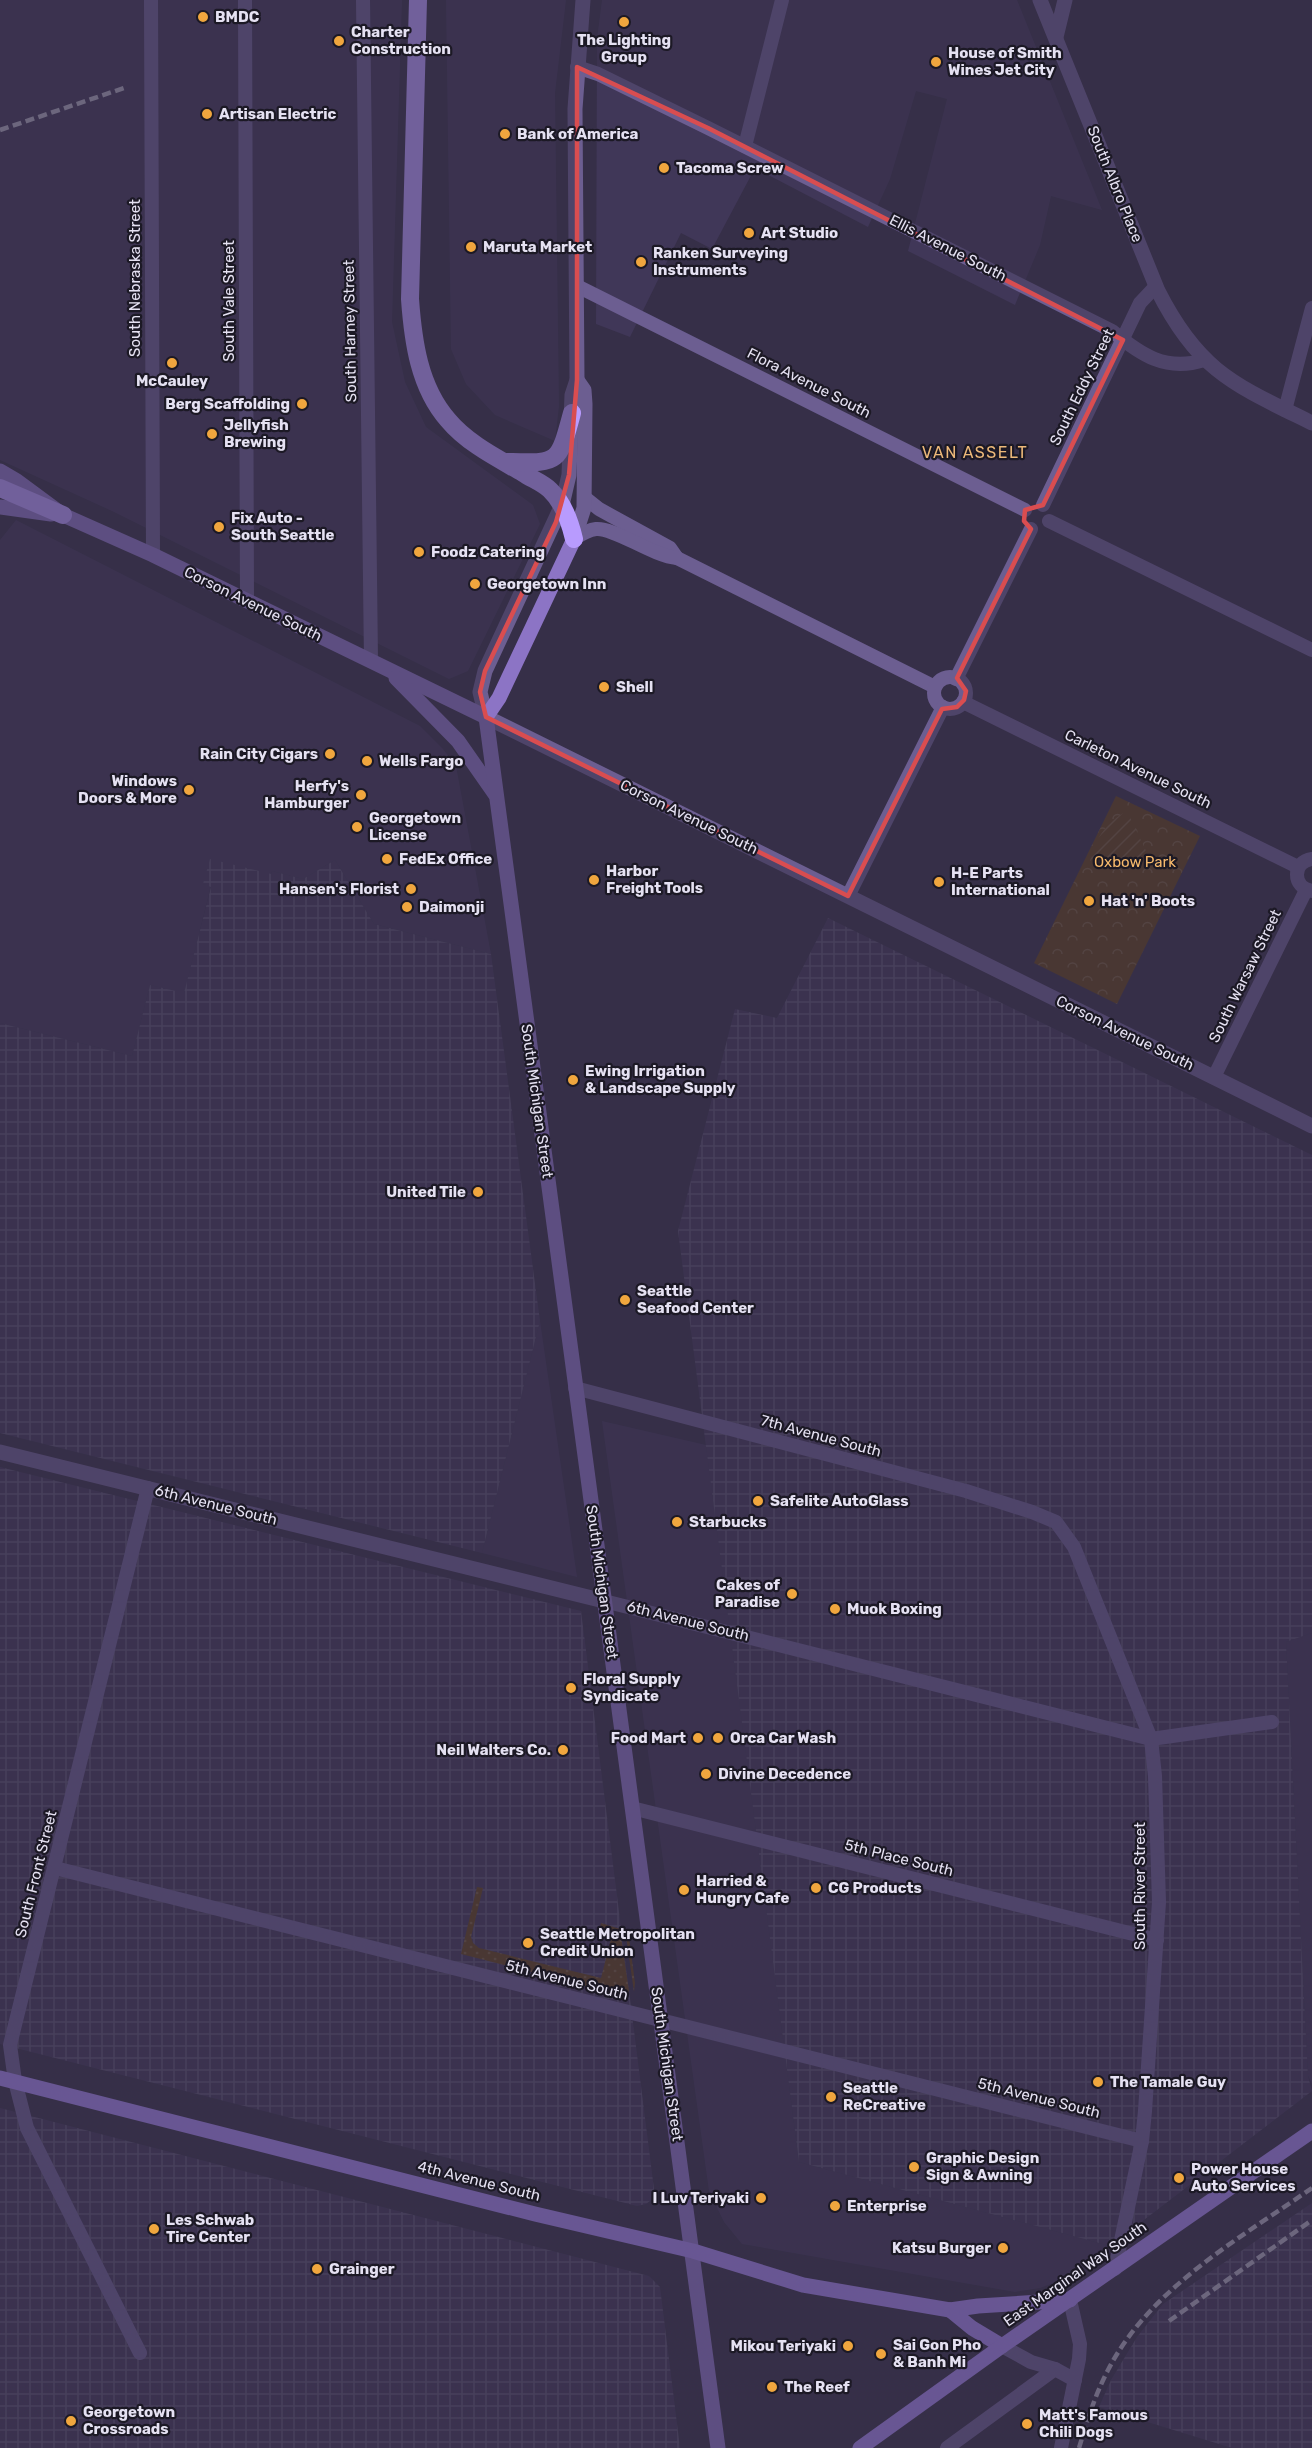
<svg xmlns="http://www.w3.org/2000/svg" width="1312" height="2448" font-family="Rubik,sans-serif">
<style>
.built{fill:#403758}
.industrial{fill:url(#industrial-grid)}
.grass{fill:url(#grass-dots)}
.park{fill:url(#park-crowns)}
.garden{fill:url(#garden-furrows)}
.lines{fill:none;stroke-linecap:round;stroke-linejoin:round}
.minor{stroke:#6c5e91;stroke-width:14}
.tertiary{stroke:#6c5e91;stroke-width:15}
.secondary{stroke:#8c74c5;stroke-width:15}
.primary{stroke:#a485ed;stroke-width:15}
.motorway{stroke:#b89bfe;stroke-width:18}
.rail{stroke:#ada9bc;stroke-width:4.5;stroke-dasharray:9 4.5;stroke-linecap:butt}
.marked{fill:none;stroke:#d94d50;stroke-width:4.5;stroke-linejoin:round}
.poi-dot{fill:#f0a63e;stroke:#1c1925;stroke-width:2}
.labels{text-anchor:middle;stroke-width:4.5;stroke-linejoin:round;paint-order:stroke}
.poi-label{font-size:15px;font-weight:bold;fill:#e5e1f2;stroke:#1c1925;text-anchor:start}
.street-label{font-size:15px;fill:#e5e1f2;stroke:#1c1925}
.park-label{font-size:15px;fill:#f6b96c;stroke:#1c1925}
.neighbourhood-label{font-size:16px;letter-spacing:1.5px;fill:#edb97a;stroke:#1c1925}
</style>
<defs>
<pattern id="industrial-grid" width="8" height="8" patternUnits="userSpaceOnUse" patternTransform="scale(1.5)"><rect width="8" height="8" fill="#403758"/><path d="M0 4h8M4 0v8" fill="none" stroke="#5b5470"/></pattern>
<pattern id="grass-dots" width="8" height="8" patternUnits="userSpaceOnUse" patternTransform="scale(1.5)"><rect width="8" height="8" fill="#5f4119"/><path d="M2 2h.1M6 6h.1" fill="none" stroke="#765c3b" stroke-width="1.8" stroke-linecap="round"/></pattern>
<pattern id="park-crowns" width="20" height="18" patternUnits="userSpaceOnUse" patternTransform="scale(1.5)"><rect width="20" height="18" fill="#5f4119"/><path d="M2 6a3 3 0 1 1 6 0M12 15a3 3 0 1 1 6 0" fill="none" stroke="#765c3b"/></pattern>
<pattern id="garden-furrows" width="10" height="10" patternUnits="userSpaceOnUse" patternTransform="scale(1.5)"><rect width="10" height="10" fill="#5f4119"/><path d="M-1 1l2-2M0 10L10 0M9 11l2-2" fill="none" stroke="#765c3b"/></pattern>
</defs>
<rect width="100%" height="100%" fill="#362f48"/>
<!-- built -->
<g class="built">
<path d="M0,0H402L392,322L405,382L426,427L533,505L540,524L468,671L449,679L112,511L0,460Z"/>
<path d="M446,0H566L555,93L559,406L555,441L495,415L466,384L451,349Z"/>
<path d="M602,0H1017L1102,210L1051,196L1040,245L1015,305L908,251L947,99L916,91L890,179L868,227L755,168L712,249L681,233L630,337L596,324L597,39Z"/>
<path d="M16,520L420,726L443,749L456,766L491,954L374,924L335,860L303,879L272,871L271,874L203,884L211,886L184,994L150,985L132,1056L0,1023V540Z"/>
<path d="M540,1321L577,1577L482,1553Z"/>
<path d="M602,1421L706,1445L799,2162L1110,2246L1059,2281L1040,2288L1015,2292L742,2244L724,2222L709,2191Z"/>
<path d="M1312,1633V2084L1308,2076L1286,1642Z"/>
</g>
<!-- industrial -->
<g class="industrial">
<path d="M210,859L271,874L272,871L303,879L335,860L374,924L491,954L540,1321L482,1553L0,1433V1023L132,1056L150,985L184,993L211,887L203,884Z"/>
<path d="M828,918L1312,1155V1633L1286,1642L1308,2076L1312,2091L1110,2246L799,2162L678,1231L735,1009L777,1018Z"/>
<path d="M0,1467L581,1611L655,2197L646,2204L637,2206L0,2044Z"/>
<path d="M0,2108L649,2276L660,2287L680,2448H0Z"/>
<path d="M1312,2203V2448H1232L1099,2407L1111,2380L1137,2337L1163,2304Z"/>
</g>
<!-- grass -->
<g class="grass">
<path d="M477,1887L483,1888L471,1937L473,1943L479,1948L601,1978L612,1935L599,1931L601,1923L620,1929L629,1991L625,1996L461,1954Z"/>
<path d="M625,1929L628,1930L635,1983L634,1992Z"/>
</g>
<!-- park -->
<path class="park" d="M1116,796L1200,836L1117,1004L1034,963Z"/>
<!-- garden -->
<path class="garden" d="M1127,811L1147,853L1137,861L1134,872L1090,861C1096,838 1105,823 1127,811Z"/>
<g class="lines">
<!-- minor -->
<g class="minor">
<path d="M151,0L153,555"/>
<path d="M245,0L247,601"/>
<path d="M363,0L371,661"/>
<path d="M577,67L598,74L708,128L1112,331C1141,355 1166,372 1204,360"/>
<path d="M745,146L782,0"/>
<path d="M577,286L1025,510"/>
<path d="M1285,410L1312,308"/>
<path d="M584,497L599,509L670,548L677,558"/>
<path d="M1043,505L1140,303L1156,286"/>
<path d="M1049,521L1312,650"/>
<path d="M574,539C580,535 587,530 596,529C614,527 652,556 677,558L935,687"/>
<circle cx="950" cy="693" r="16"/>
<path d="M956,679L1031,529"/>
<path d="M963,702L1298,867"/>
<path d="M1312,859C1292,862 1292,887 1312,891"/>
<path d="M848,896L943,707"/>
<path d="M1214,1077L1306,890"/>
<path d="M575,1388L966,1491L1032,1512L1056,1522L1074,1547L1151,1739L1155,1776L1159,1902L1145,2111L1142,2141L1115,2269"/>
<path d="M604,1601L1151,1739L1272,1722"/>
<path d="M632,1808L1157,1940"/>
<path d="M55,1868L1142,2141"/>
<path d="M1002,2346L1031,2362L1055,2369L1075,2380"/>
<path d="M140,2353L27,2128L15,2081L10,2045L148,1488"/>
<path d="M947,2448L1055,2369"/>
<path d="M1061,2448L1079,2359L1080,2344L1070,2300"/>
</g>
<!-- tertiary -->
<g class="tertiary">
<path d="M583,0L575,109L577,380L572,395L569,475L562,505L485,671L480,692L486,717L1312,1126"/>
<path d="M1040,0L1158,291C1199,372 1235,385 1312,423"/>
<path d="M1056,37L1065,0"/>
<path d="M574,539L584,508L585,404L584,390L577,380"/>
<path d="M0,1452L604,1601"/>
</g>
<!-- secondary -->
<g class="secondary">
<path d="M0,471L17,481L63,515L153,555L486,717"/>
<path d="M0,507L51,514"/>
<path d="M396,678L458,741L495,794"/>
<path d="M486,717L718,2448"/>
<path d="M486,717L499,698L574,539"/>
</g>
<!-- primary -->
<g class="primary">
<path d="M0,2078L535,2214L693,2251L803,2285L950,2310L978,2306L1070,2300"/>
<path d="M950,2310L972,2328L1002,2346"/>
<path d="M860,2448L1002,2346L1312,2131"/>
</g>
<!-- motorway -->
<g class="motorway">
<path d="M418,0L410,299C413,341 419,387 448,420C467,443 497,458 523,473C532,479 543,483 550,490C564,503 570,522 574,539"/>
<path d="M507,462C559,463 558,465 572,413"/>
<path d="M0,488L63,515"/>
</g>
<!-- rail -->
<g class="rail">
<path d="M0,130L127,87"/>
<path d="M1169,2321L1312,2220"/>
<path d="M1079,2448C1087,2421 1095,2395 1108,2370C1150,2288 1239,2239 1312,2188"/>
</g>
</g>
<!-- marked area -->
<path d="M0 0H1312V2448H0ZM577,67L708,128L1123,340L1043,505L1025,510L1024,521L1031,529L957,678L966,691L964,700L957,707L942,709L848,896L486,717L480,692L485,671L556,522L569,475L577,380Z" fill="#362f48" fill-opacity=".55" fill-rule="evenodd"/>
<path class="marked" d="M577,67L708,128L1123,340L1043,505L1025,510L1024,521L1031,529L957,678L966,691L964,700L957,707L942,709L848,896L486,717L480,692L485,671L556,522L569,475L577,380Z"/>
<!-- markers -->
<g class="poi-dot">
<circle cx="203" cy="17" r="6"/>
<circle cx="624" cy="22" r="6"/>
<circle cx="339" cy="41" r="6"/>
<circle cx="936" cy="62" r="6"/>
<circle cx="207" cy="114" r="6"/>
<circle cx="505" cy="134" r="6"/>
<circle cx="664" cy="168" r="6"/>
<circle cx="749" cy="233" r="6"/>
<circle cx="471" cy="247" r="6"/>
<circle cx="641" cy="262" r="6"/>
<circle cx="172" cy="363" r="6"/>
<circle cx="302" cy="404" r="6"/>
<circle cx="212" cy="434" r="6"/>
<circle cx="219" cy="527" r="6"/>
<circle cx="419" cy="552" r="6"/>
<circle cx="475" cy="584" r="6"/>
<circle cx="604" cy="687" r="6"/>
<circle cx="330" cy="754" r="6"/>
<circle cx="367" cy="761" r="6"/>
<circle cx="189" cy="790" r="6"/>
<circle cx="361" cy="795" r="6"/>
<circle cx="357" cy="827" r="6"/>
<circle cx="387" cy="859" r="6"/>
<circle cx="594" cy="880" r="6"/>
<circle cx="939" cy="882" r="6"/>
<circle cx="411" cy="889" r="6"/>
<circle cx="1089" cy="901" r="6"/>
<circle cx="407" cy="907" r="6"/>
<circle cx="573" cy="1080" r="6"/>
<circle cx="478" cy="1192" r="6"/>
<circle cx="625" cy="1300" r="6"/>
<circle cx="758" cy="1501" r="6"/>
<circle cx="677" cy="1522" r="6"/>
<circle cx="792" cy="1594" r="6"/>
<circle cx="835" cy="1609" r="6"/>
<circle cx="571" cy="1688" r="6"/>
<circle cx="698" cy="1738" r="6"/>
<circle cx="718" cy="1738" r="6"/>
<circle cx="563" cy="1750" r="6"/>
<circle cx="706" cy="1774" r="6"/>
<circle cx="816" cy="1888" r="6"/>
<circle cx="684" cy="1890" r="6"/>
<circle cx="528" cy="1943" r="6"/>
<circle cx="1098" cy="2082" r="6"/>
<circle cx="831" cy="2097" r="6"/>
<circle cx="914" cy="2167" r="6"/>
<circle cx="1179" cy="2178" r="6"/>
<circle cx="761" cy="2198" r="6"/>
<circle cx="835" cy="2206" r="6"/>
<circle cx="154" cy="2229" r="6"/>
<circle cx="1003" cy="2248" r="6"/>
<circle cx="317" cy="2269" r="6"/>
<circle cx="848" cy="2346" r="6"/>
<circle cx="881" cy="2354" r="6"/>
<circle cx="772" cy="2387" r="6"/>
<circle cx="71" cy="2421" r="6"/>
<circle cx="1027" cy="2424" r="6"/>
</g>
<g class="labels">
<!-- poi labels -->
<g class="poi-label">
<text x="215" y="22">BMDC</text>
<text x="351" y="37">Charter<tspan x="351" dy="17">Construction</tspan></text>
<text x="624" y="45" text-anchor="middle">The Lighting<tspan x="624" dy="17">Group</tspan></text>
<text x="948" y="58">House of Smith<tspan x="948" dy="17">Wines Jet City</tspan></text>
<text x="219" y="119">Artisan Electric</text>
<text x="517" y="139">Bank of America</text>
<text x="676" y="173">Tacoma Screw</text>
<text x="761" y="238">Art Studio</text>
<text x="483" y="252">Maruta Market</text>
<text x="653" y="258">Ranken Surveying<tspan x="653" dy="17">Instruments</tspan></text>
<text x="172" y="386" text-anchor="middle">McCauley</text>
<text x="290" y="409" text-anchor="end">Berg Scaffolding</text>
<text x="224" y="430">Jellyfish<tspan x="224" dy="17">Brewing</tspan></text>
<text x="231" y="523">Fix Auto -<tspan x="231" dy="17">South Seattle</tspan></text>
<text x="431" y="557">Foodz Catering</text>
<text x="487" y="589">Georgetown Inn</text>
<text x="616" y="692">Shell</text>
<text x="318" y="759" text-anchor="end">Rain City Cigars</text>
<text x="379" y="766">Wells Fargo</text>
<text x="177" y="786" text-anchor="end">Windows<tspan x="177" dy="17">Doors &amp; More</tspan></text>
<text x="349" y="791" text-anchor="end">Herfy's<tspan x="349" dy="17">Hamburger</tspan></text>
<text x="369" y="823">Georgetown<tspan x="369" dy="17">License</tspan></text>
<text x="399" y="864">FedEx Office</text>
<text x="606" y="876">Harbor<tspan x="606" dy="17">Freight Tools</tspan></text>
<text x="951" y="878">H-E Parts<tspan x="951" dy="17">International</tspan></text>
<text x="399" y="894" text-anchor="end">Hansen's Florist</text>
<text x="1101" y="906">Hat 'n' Boots</text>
<text x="419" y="912">Daimonji</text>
<text x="585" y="1076">Ewing Irrigation<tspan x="585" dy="17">&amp; Landscape Supply</tspan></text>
<text x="466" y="1197" text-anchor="end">United Tile</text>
<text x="637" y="1296">Seattle<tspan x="637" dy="17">Seafood Center</tspan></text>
<text x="770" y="1506">Safelite AutoGlass</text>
<text x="689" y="1527">Starbucks</text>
<text x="780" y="1590" text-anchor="end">Cakes of<tspan x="780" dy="17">Paradise</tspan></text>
<text x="847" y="1614">Muok Boxing</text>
<text x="583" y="1684">Floral Supply<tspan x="583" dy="17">Syndicate</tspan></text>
<text x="686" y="1743" text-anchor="end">Food Mart</text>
<text x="730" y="1743">Orca Car Wash</text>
<text x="551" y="1755" text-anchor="end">Neil Walters Co.</text>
<text x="718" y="1779">Divine Decedence</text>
<text x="696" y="1886">Harried &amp;<tspan x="696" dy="17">Hungry Cafe</tspan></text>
<text x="828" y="1893">CG Products</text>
<text x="540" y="1939">Seattle Metropolitan<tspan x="540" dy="17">Credit Union</tspan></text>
<text x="1110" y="2087">The Tamale Guy</text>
<text x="843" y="2093">Seattle<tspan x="843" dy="17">ReCreative</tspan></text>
<text x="926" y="2163">Graphic Design<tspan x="926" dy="17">Sign &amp; Awning</tspan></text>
<text x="1191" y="2174">Power House<tspan x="1191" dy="17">Auto Services</tspan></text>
<text x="749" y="2203" text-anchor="end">I Luv Teriyaki</text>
<text x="847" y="2211">Enterprise</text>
<text x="166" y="2225">Les Schwab<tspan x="166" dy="17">Tire Center</tspan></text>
<text x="991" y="2253" text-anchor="end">Katsu Burger</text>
<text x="329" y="2274">Grainger</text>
<text x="893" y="2350">Sai Gon Pho<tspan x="893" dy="17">&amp; Banh Mi</tspan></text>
<text x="836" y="2351" text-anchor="end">Mikou Teriyaki</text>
<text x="784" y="2392">The Reef</text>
<text x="83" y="2417">Georgetown<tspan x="83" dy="17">Crossroads</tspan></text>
<text x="1039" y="2420">Matt's Famous<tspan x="1039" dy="17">Chili Dogs</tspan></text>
</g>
<!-- street labels -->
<g class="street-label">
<text transform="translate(1115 184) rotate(68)" y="5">South Albro Place</text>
<text transform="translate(948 248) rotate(27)" y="5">Ellis Avenue South</text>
<text transform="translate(135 278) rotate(-90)" y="5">South Nebraska Street</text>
<text transform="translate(229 301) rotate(-90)" y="5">South Vale Street</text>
<text transform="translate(350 331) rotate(-91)" y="5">South Harney Street</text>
<text transform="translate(809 383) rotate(27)" y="5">Flora Avenue South</text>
<text transform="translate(1082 387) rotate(-64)" y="5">South Eddy Street</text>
<text transform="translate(253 604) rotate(26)" y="5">Corson Avenue South</text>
<text transform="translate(1138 769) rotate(26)" y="5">Carleton Avenue South</text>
<text transform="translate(689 817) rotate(26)" y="5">Corson Avenue South</text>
<text transform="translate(1245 976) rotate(-64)" y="5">South Warsaw Street</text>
<text transform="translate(1125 1033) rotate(26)" y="5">Corson Avenue South</text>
<text transform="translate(537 1101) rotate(82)" y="5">South Michigan Street</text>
<text transform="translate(821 1436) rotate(15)" y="5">7th Avenue South</text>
<text transform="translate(216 1505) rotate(14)" y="5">6th Avenue South</text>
<text transform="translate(602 1582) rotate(82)" y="5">South Michigan Street</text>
<text transform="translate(688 1621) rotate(14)" y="5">6th Avenue South</text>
<text transform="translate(899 1858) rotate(14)" y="5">5th Place South</text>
<text transform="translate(36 1874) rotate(-76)" y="5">South Front Street</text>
<text transform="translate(1140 1886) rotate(-90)" y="5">South River Street</text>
<text transform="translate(567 1980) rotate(14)" y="5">5th Avenue South</text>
<text transform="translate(667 2064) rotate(82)" y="5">South Michigan Street</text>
<text transform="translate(1039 2098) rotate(14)" y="5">5th Avenue South</text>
<text transform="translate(479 2181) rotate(14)" y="5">4th Avenue South</text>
<text transform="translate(1075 2274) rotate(-35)" y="5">East Marginal Way South</text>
</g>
<!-- park labels -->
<g class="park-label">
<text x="1135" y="867">Oxbow Park</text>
</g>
<!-- neighbourhood labels -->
<g class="neighbourhood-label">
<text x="975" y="458">VAN ASSELT</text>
</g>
</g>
</svg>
